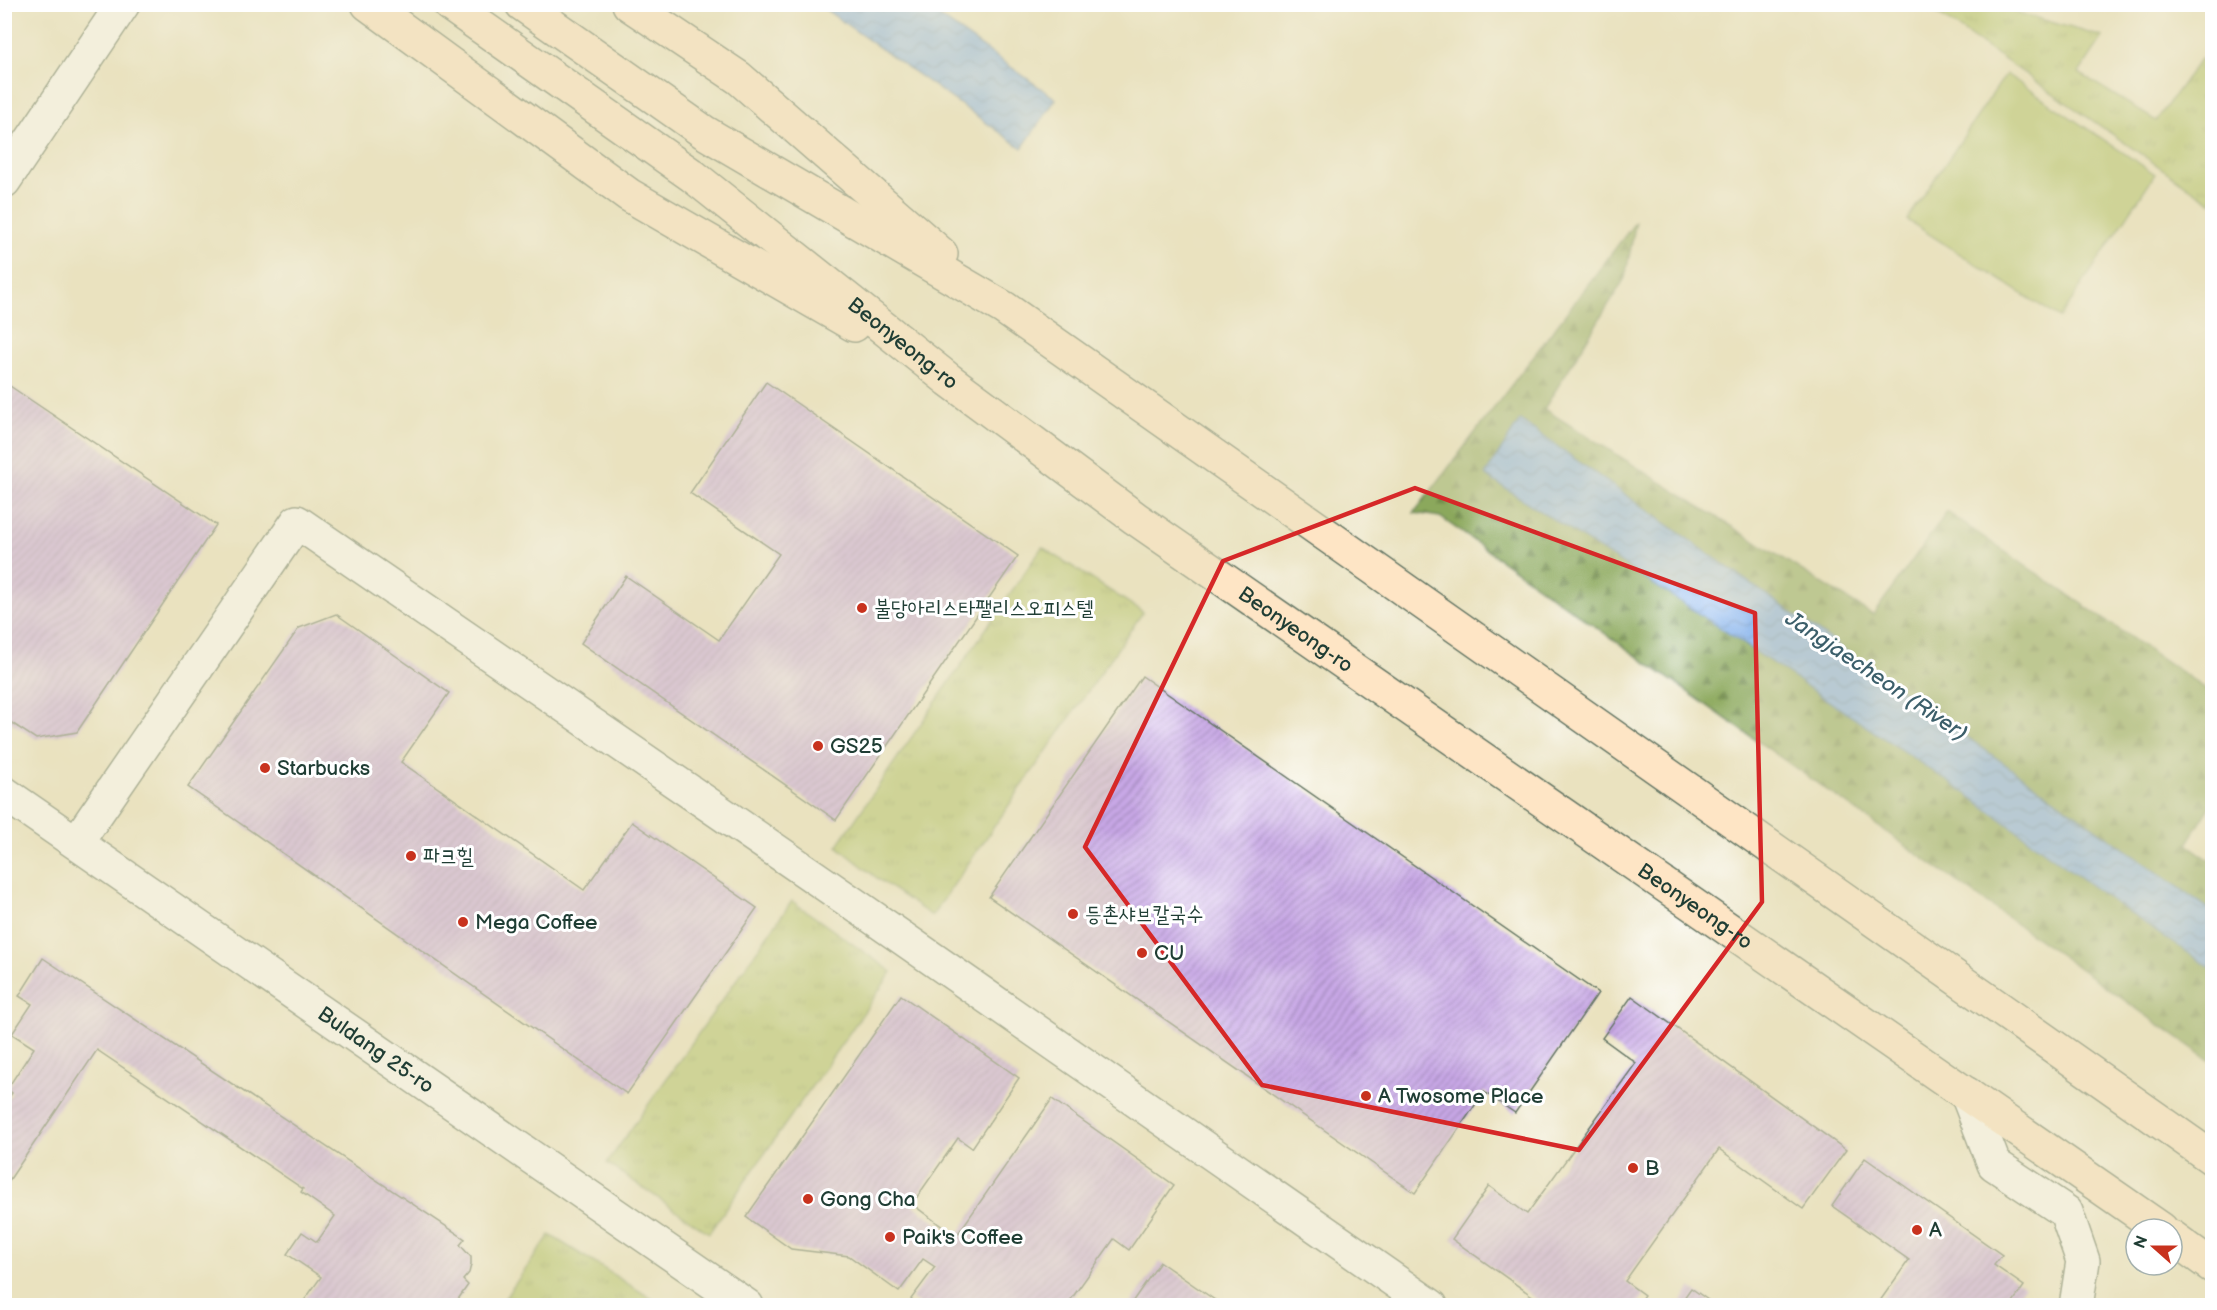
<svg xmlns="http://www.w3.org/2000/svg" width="2217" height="1310" font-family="'Balsamiq Sans','Poor Story',sans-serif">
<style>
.grass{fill:url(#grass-tufts);stroke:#67804d;stroke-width:1.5}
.forest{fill:url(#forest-firs);stroke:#557248;stroke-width:1.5}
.pitch{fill:#afc266;stroke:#67804d;stroke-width:1.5}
.water{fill:url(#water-waves);stroke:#4f768f;stroke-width:1.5}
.building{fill:url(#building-hatch)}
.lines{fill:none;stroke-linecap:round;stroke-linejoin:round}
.minor-casing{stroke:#667765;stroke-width:36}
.tertiary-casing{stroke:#667765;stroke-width:36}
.secondary-casing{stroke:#667765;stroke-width:36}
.minor{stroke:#fff;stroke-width:33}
.tertiary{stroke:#fff;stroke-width:33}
.secondary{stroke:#fee5c5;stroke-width:33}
.marked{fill:none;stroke:#d62828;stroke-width:4.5;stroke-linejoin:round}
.poi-dot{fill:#c8321e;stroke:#fff;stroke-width:2}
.labels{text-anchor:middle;stroke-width:6;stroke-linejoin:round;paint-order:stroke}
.street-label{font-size:21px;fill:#1f3d34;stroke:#fff}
.poi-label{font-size:21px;fill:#1f3d34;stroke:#fff;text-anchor:start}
.water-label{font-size:22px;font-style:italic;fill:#3c5f6b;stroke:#fff}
</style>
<defs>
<pattern id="grass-tufts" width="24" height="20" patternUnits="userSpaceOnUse" patternTransform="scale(1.5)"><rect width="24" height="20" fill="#afc266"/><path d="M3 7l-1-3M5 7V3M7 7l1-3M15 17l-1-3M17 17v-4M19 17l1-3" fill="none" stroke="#8e9f55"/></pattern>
<pattern id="forest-firs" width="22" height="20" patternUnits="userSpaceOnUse" patternTransform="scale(1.5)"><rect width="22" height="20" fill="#8ba85b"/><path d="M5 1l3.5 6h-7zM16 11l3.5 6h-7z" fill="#718a4c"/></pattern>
<pattern id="water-waves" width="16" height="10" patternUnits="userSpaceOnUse" patternTransform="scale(1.5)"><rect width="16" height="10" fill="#7faeea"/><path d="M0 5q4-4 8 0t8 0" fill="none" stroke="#678fbe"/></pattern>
<pattern id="building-hatch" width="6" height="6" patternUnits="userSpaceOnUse" patternTransform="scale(1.5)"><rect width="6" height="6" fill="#c8a7e6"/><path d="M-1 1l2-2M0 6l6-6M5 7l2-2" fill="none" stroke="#a289bb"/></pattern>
</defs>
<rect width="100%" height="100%" fill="#fff"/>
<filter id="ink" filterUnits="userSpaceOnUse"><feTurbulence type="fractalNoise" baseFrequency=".0167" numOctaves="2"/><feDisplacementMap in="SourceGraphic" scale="12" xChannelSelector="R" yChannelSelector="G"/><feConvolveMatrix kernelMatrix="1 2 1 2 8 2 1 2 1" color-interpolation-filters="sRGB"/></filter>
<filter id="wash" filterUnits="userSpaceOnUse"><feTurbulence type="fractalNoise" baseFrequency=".008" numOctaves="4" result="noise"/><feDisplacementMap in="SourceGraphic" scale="24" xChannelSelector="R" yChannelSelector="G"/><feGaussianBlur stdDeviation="1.35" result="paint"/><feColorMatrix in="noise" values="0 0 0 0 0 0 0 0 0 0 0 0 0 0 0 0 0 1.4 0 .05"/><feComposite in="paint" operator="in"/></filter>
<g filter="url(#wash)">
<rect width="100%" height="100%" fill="#eae2bf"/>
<!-- grass -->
<g class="grass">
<path d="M1925,5H1991L2103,37L2079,73L2156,121L2200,59L2212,61V203Z"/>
<path d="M1042,547L1143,612L932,916L878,879L837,846Z"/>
<path d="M792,901L892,972L709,1233L607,1163Z"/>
<path d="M550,1235L657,1302L655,1306L500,1305Z"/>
</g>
<!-- forest -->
<path class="forest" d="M1636,221L1625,278L1544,409L1873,615L1947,512L2212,693V804L2187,844L2212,862V1062L1440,517L1414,513Z"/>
<!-- pitch -->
<path class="pitch" d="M2006,74L2155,174L2060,318L1907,220Z"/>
<!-- water -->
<g class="water">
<path d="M819,5H923L1056,99L1022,148Z"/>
<path d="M1520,420L2212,911V969L2108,898L1971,797L1713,623L1485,475Z"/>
</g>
<g id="blocks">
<!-- building -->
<g class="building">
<path d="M4,382L216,525L77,732L36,739L4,718Z"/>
<path d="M766,382L1018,556L836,820L581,643L626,576L719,640L779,554L690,493Z"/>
<path d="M336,614L449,693L401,762L584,890L632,822L757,908L627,1094L188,787L299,628Z"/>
<path d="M1142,676L1598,993L1515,1113L1484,1092L1415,1193L989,897Z"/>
<path d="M43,958L465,1239L460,1245L471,1257V1265L469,1273L463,1280L468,1285L454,1305H301L321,1277L287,1254L302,1232L317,1242L335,1216L301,1192L303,1189L97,1050L4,1188V1101L6,1102L12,1093L7,1089L34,1048L12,1034L32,1004L19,996Z"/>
<path d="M901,995L1019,1078L972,1148L958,1138L912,1204L944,1228L943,1230L955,1238L1052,1099L1174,1185L1129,1250L1114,1239L1067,1305H920L911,1299L935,1267L923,1259L899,1292L849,1256L791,1249L746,1217Z"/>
<path d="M1632,996L1846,1150L1803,1209L1719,1149L1625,1281L1644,1295L1637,1305H1545L1452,1239L1489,1186L1527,1214L1636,1063L1602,1038Z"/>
<path d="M1865,1158L2002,1255L1994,1265L2024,1286L2011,1305H1877L1909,1260L1832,1206Z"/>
<path d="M1160,1262L1212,1298L1222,1305H1130Z"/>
<path d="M1691,1288L1715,1305H1679Z"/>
</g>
</g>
</g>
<g filter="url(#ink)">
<use href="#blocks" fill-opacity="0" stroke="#667765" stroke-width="1.5"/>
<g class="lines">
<!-- minor casing -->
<g class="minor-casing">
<path id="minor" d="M77,842L297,522L858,907L1431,1306"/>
</g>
<!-- tertiary casing -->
<g class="tertiary-casing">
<g id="tertiary">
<path d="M4,181L123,4"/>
<path id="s1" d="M4,793L747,1306"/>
<path d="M1967,1094L1994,1164L2066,1212L2083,1261L2076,1306"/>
</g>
</g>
<!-- secondary casing -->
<g class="secondary-casing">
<g id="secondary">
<path d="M368,4L629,195L854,325"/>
<path id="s2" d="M449,4L693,176L949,380L1135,518L2161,1229"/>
<path d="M522,4L704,132L1004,308L2212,1158"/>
<path d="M629,4L739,78L941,254"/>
<path d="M2172,1237L2212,1266"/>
</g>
</g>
<!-- minor -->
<use href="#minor" class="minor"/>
<!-- tertiary -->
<use href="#tertiary" class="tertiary"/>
<!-- secondary -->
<use href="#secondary" class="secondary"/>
</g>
</g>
<!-- marked area -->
<path d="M0 0H2217V1310H0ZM1415,488L1755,613L1762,902L1579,1150L1262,1085L1085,847L1223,561Z" fill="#eae2bf" fill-opacity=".55" fill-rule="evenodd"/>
<path class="marked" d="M1415,488L1755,613L1762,902L1579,1150L1262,1085L1085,847L1223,561Z"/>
<!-- markers -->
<g class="poi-dot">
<circle cx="862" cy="608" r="6"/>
<circle cx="818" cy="746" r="6"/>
<circle cx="265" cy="768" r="6"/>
<circle cx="411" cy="856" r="6"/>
<circle cx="1073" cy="914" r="6"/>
<circle cx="463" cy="922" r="6"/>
<circle cx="1142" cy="953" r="6"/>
<circle cx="1366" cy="1096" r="6"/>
<circle cx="1633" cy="1168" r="6"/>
<circle cx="808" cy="1199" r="6"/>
<circle cx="1917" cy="1230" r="6"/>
<circle cx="890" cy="1237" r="6"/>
</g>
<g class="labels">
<!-- street labels -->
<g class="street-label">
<text dy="7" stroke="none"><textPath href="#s2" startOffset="567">Beonyeong-ro</textPath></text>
<text dy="7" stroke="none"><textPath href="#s2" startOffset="1053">Beonyeong-ro</textPath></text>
<text dy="7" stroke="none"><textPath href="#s2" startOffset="1539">Beonyeong-ro</textPath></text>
<text dy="7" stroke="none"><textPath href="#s1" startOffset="452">Buldang 25-ro</textPath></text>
</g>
<!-- poi labels -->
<g class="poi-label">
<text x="874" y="615">불당아리스타팰리스오피스텔</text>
<text x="830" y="753">GS25</text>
<text x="277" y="775">Starbucks</text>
<text x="423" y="863">파크힐</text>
<text x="1085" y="921">등촌샤브칼국수</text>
<text x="475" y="929">Mega Coffee</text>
<text x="1154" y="960">CU</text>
<text x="1378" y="1103">A Twosome Place</text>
<text x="1645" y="1175">B</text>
<text x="820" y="1206">Gong Cha</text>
<text x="1929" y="1237">A</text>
<text x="902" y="1244">Paik's Coffee</text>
</g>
<!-- water labels -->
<g class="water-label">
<text transform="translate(1877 675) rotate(34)" y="8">Jangjaecheon (River)</text>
</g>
</g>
<!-- margin -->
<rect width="2217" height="1310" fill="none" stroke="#fff" stroke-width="24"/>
<!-- north arrow -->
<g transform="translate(2154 1247) rotate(291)"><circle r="28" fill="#ffffff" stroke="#a5b1ae" stroke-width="1.5"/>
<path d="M0-4.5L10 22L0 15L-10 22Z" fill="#c8321e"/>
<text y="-9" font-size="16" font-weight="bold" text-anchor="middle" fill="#1f3d34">N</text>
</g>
</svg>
